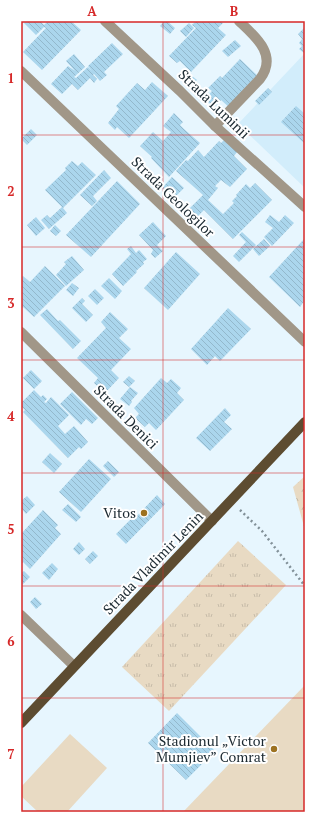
<svg xmlns="http://www.w3.org/2000/svg" width="326" height="833" font-family="'PT Serif',serif">
<style>
.built{fill:#d2edfb}
.grass{fill:url(#grass-tufts)}
.forest{fill:url(#forest-crowns)}
.pitch{fill:#e8dac3}
.building{fill:url(#building-back-hatch)}
.lines{fill:none;stroke-linecap:round;stroke-linejoin:round}
.path{stroke:#819098;stroke-width:2.5;stroke-dasharray:2 3;stroke-linecap:butt}
.minor{stroke:#a19788;stroke-width:10}
.major{stroke:#5d4c31;stroke-width:10}
.grid{fill:none;stroke:#d62828;stroke-width:1;stroke-opacity:0.55}
.poi-dot{fill:#9d7221;stroke:#fff;stroke-width:1.5}
.labels{text-anchor:middle;stroke-width:4;stroke-linejoin:round;paint-order:stroke}
.street-label{font-size:14px;fill:#1b2931;stroke:#fff}
.poi-label{font-size:14px;fill:#1b2931;stroke:#fff;text-anchor:end}
.neatline{fill:none;stroke:#d62828;stroke-width:1.5}
.grid-label{font-size:13px;text-anchor:middle;font-weight:bold;fill:#d62828}
</style>
<defs>
<pattern id="grass-tufts" width="24" height="20" patternUnits="userSpaceOnUse"><rect width="24" height="20" fill="#e8dac3"/><path d="M3 7l-1-3M5 7V3M7 7l1-3M15 17l-1-3M17 17v-4M19 17l1-3" fill="none" stroke="#c6bba8"/></pattern>
<pattern id="forest-crowns" width="20" height="18" patternUnits="userSpaceOnUse"><rect width="20" height="18" fill="#e8dac3"/><path d="M2 6a3 3 0 1 1 6 0M12 15a3 3 0 1 1 6 0" fill="none" stroke="#c6bba8"/></pattern>
<pattern id="building-back-hatch" width="6" height="6" patternUnits="userSpaceOnUse"><rect width="6" height="6" fill="#abd6ed"/><path d="M-1 5l2 2M0 0l6 6M5-1l2 2" fill="none" stroke="#93b8cc"/></pattern>
</defs>
<rect width="100%" height="100%" fill="#e7f6fe"/>
<!-- built -->
<path class="built" d="M305,53V188L238,124Z"/>
<!-- grass -->
<path class="grass" d="M238,541L286,585L169,711L122,667Z"/>
<!-- forest -->
<path class="forest" d="M305,476V530L293,487Z"/>
<!-- pitch -->
<g class="pitch">
<path d="M305,685V812H183Z"/>
<path d="M70,734L107,768L67,812H38L21,796V787Z"/>
</g>
<!-- building -->
<g class="building">
<path d="M26,21H40L44,25L48,21H71L81,30L42,70L23,52L46,28L44,27L36,35L24,23Z"/>
<path d="M164,21H167L175,28L170,34L160,26Z"/>
<path d="M196,21H221L223,23L218,28L226,35L191,72L180,61L177,63L169,56L196,28L192,25Z"/>
<path d="M189,23L194,28L186,37L180,31Z"/>
<path d="M304,28L305,29V54L299,49L302,46L299,43L302,39L298,34Z"/>
<path d="M235,40L241,46L228,57L222,51Z"/>
<path d="M112,43L123,54L104,72L107,75L100,81L94,74L93,75L97,79L94,83L90,78L78,90L72,84L62,94L51,84L68,66L75,71L66,61L74,54L85,67L74,77L76,78L88,67L92,71L88,66Z"/>
<path d="M240,59L260,78L231,109L221,100L214,108L205,99L212,91L208,88L220,76L222,78Z"/>
<path d="M192,76L197,80L191,86L187,81Z"/>
<path d="M152,82L168,96L129,138L117,127L115,130L108,123L119,109L116,106L137,83L145,90Z"/>
<path d="M198,88L200,90L202,88L206,91L201,97L194,92Z"/>
<path d="M268,88L272,92L259,105L255,101Z"/>
<path d="M296,106L304,113L305,112V144L281,122Z"/>
<path d="M174,113L183,122L180,125L184,129L200,143L169,177L151,158L152,157L140,146L153,132L163,141L171,132L163,126Z"/>
<path d="M31,129L37,135L27,145L21,139Z"/>
<path d="M224,140L237,152L234,156L247,169L230,187L221,180L215,186L218,188L208,200L223,214L234,203L232,201L237,196L236,195L246,184L250,188L255,183L272,200L233,239L204,210L194,220L186,212L203,195L176,171L186,160L188,161L198,150L204,157L219,141L221,143Z"/>
<path d="M72,161L78,166L82,162L96,175L63,208L67,213L49,229L41,220L47,215L50,218L62,207L45,190L66,170L65,168Z"/>
<path d="M104,170L111,178L93,196L97,201L92,206L80,195Z"/>
<path d="M172,177L184,188L173,199L162,188Z"/>
<path d="M117,181L140,204L91,257L66,235Z"/>
<path d="M270,215L279,222L285,215L294,223L272,246L264,237L273,228L265,222Z"/>
<path d="M36,217L45,228L36,236L27,225Z"/>
<path d="M153,222L166,236L157,245L163,251L155,258L151,254L153,250L139,235Z"/>
<path d="M55,225L61,231L56,236L50,231Z"/>
<path d="M242,232L256,245L239,262L233,256L246,242L239,235Z"/>
<path d="M305,238V300L300,307L269,277Z"/>
<path d="M264,239L270,246L259,256L253,249Z"/>
<path d="M131,246L136,253L139,250L140,251L147,259L143,262L144,264L136,271L137,272L123,286L112,274L131,254L127,249Z"/>
<path d="M176,252L200,274L168,310L144,288Z"/>
<path d="M72,256L84,270L66,286L56,275L66,264L64,262Z"/>
<path d="M45,266L65,286L34,317L23,307L21,309V277L23,276L30,282Z"/>
<path d="M109,278L122,291L115,299L101,286Z"/>
<path d="M72,283L79,288L73,296L66,290Z"/>
<path d="M95,289L104,298L97,305L88,296Z"/>
<path d="M82,298L85,301L82,304L93,315L86,322L72,308Z"/>
<path d="M228,308L251,329L220,361L215,356L207,365L191,349Z"/>
<path d="M47,309L58,321L60,320L81,341L73,349L40,315Z"/>
<path d="M110,312L128,329L119,338L131,349L111,370L119,378L105,393L94,383L98,378L77,358L106,328L101,322Z"/>
<path d="M31,370L42,381L34,389L23,378Z"/>
<path d="M129,376L135,381L129,387L123,382Z"/>
<path d="M161,378L167,383L171,379L181,388L177,393L184,400L156,430L149,423L145,427L135,418L139,414L134,408Z"/>
<path d="M130,387L138,393L131,401L132,402L129,406L120,399Z"/>
<path d="M34,390L41,397L43,395L47,399L44,402L46,403L51,397L69,415L58,426L65,434L74,426L88,442L81,449L79,447L68,458L23,412L25,410L21,406V403Z"/>
<path d="M72,392L98,418L92,424L86,419L81,425L60,404Z"/>
<path d="M225,408L231,415L224,422L232,429L210,451L196,438Z"/>
<path d="M50,453L62,464L54,473L42,462Z"/>
<path d="M89,459L111,479L81,512L59,492Z"/>
<path d="M108,461L119,472L114,477L103,466Z"/>
<path d="M157,495L165,504L126,544L116,534L133,517L134,519Z"/>
<path d="M27,496L35,505L26,514L21,508V501Z"/>
<path d="M68,504L81,517L76,522L62,510Z"/>
<path d="M43,510L58,525L55,528L61,534L30,569L23,562L21,564V534Z"/>
<path d="M79,542L85,549L79,555L73,549Z"/>
<path d="M93,551L98,556L90,564L85,559Z"/>
<path d="M52,563L58,569L49,580L42,573Z"/>
<path d="M24,571L30,577L21,586V573Z"/>
<path d="M35,597L42,604L36,609L30,602Z"/>
<path d="M177,713L215,751L186,780L148,743Z"/>
</g>
<g class="lines">
<!-- path -->
<path class="path" d="M240,510L262,531L305,586"/>
<!-- minor -->
<g class="minor">
<path d="M105,21L180,91L215,126L305,207"/>
<path d="M21,71L305,342"/>
<path d="M215,126L260,79C278,55 256,37 239,21"/>
<path d="M21,332L212,521"/>
<path d="M21,615L74,666"/>
</g>
<!-- major -->
<path class="major" d="M21,723L305,422"/>
</g>
<!-- grid -->
<path class="grid" d="M163,21V812M21,135H305M21,247H305M21,360H305M21,473H305M21,586H305M21,698H305"/>
<!-- markers -->
<g class="poi-dot">
<circle cx="144" cy="513" r="4"/>
<circle cx="274" cy="749" r="4"/>
</g>
<g class="labels">
<!-- street labels -->
<g class="street-label">
<text transform="translate(214 104) rotate(44)" y="5">Strada Luminii</text>
<text transform="translate(173 197) rotate(44)" y="5">Strada Geologilor</text>
<text transform="translate(126 417) rotate(45)" y="5">Strada Denici</text>
<text transform="translate(153 563) rotate(-46)" y="5">Strada Vladimir Lenin</text>
</g>
<!-- poi labels -->
<g class="poi-label">
<text x="136" y="518">Vitos</text>
<text x="266" y="746">Stadionul „Victor<tspan x="266" dy="16">Mumjiev” Comrat</tspan></text>
</g>
</g>
<!-- border -->
<rect width="326" height="833" fill="none" stroke="#ffffff" stroke-width="44"/>
<rect x="22" y="22" width="282" height="789" class="neatline"/>
<g class="grid-label">
<text x="92" y="16">A</text>
<text x="234" y="16">B</text>
<text x="11" y="83">1</text>
<text x="11" y="196">2</text>
<text x="11" y="308">3</text>
<text x="11" y="421">4</text>
<text x="11" y="534">5</text>
<text x="11" y="646">6</text>
<text x="11" y="759">7</text>
</g>
</svg>
